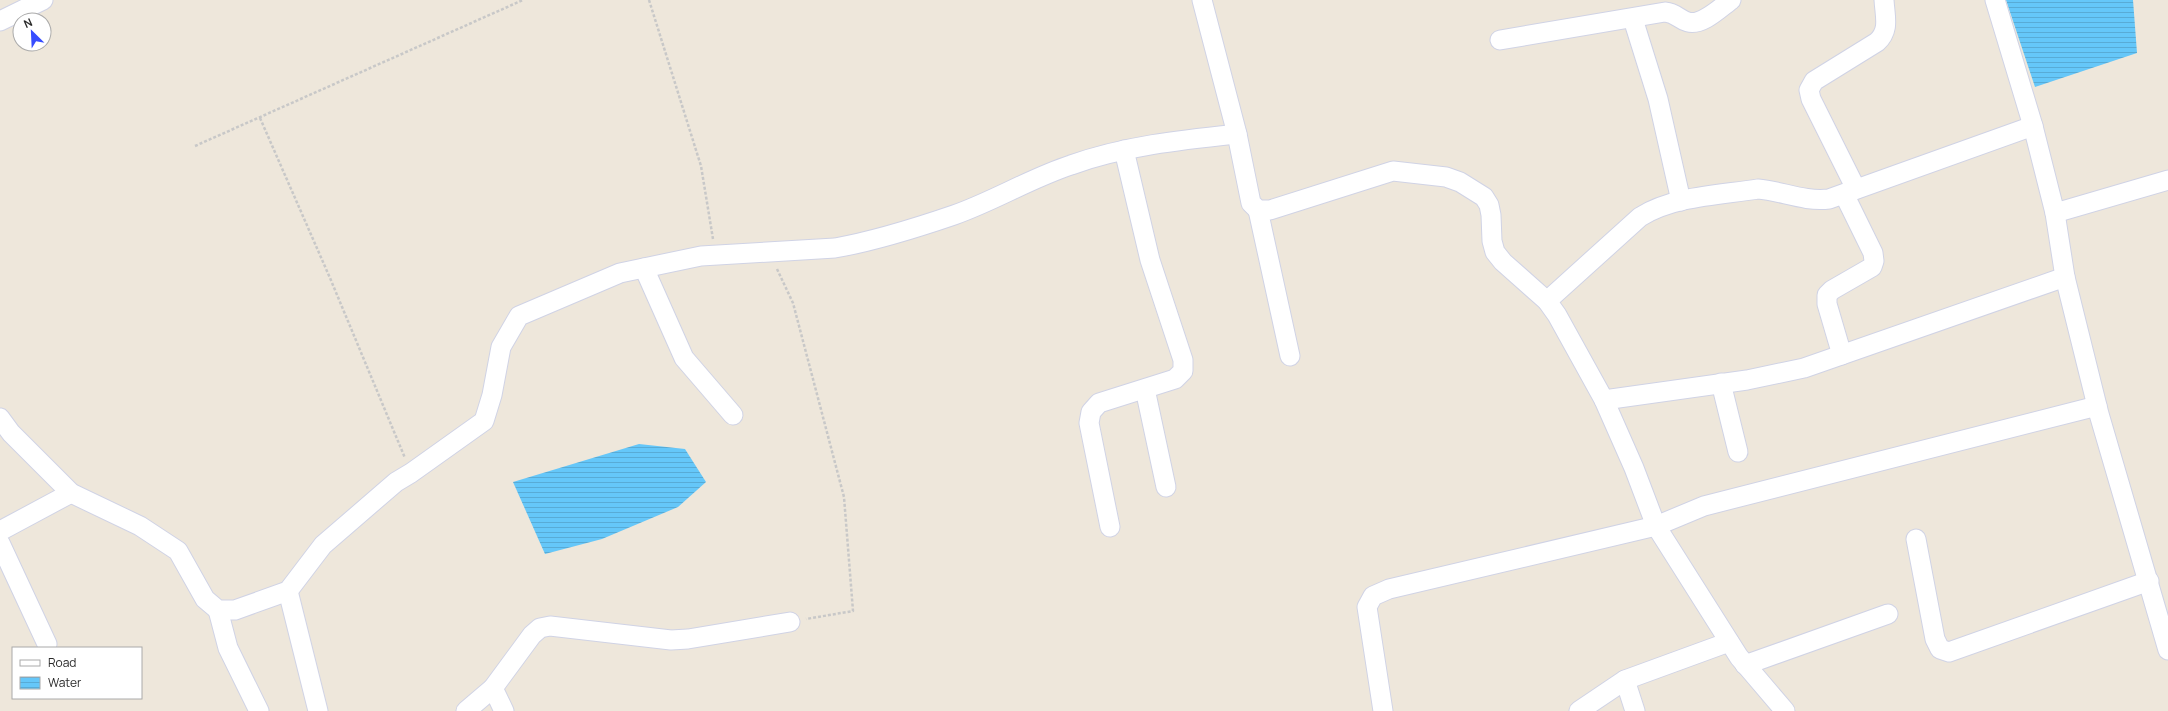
<svg xmlns="http://www.w3.org/2000/svg" width="2168" height="711" font-family="Manrope,sans-serif">
<style>
.water{fill:url(#water-rules)}
.lines{fill:none;stroke-linecap:round;stroke-linejoin:round}
.minor-casing{stroke:#d0d3e5;stroke-width:21}
.path{stroke:#c8c8c8;stroke-width:2.5;stroke-dasharray:3 2;stroke-linecap:butt}
.minor{stroke:#fff;stroke-width:19}
</style>
<defs>
<pattern id="water-rules" width="6" height="5" patternUnits="userSpaceOnUse"><rect width="6" height="5" fill="#65c7f9"/><path d="M0 2.5h6" fill="none" stroke="#58abd6"/></pattern>
</defs>
<rect width="100%" height="100%" fill="#eee7db"/>
<!-- water -->
<g class="water">
<path d="M2006,0H2133L2137,53L2035,87Z"/>
<path d="M639,444L685,449L706,482L678,507L602,539L545,554L513,482Z"/>
</g>
<g class="lines">
<!-- minor casing -->
<g class="minor-casing">
<g id="minor">
<path d="M1202,0L1237,134L1251,203L1258,210H1270L1393,171L1446,177L1460,182L1484,197L1489,205L1491,215L1492,241L1495,252L1503,262L1547,301L1557,315L1604,400L1634,468L1656,526L1739,657L1785,711"/>
<path d="M1995,0L2033,126L2055,213L2065,277L2099,414L2168,650"/>
<path d="M1633,19L1658,99L1681,201"/>
<path d="M0,21L43,0"/>
<path d="M1500,40L1665,12C1676,13 1678,19 1688,22C1702,26 1720,8 1731,0"/>
<path d="M1856,189L1811,99L1809,90L1814,81L1877,42C1890,30 1885,17 1884,0"/>
<path d="M1258,210L1290,356"/>
<path d="M2055,213L2168,180"/>
<path d="M644,268L684,358L733,415"/>
<path d="M1547,301L1640,217C1673,196 1720,195 1758,189C1782,191 1804,202 1829,199L2033,126"/>
<path d="M1842,355L1827,304V295L1832,290L1872,267L1874,261L1873,253L1844,194"/>
<path d="M1721,383L1738,452"/>
<path d="M1145,389L1166,487"/>
<path d="M1604,400L1747,380L1804,368L2065,277"/>
<path d="M0,418L11,433L71,493L140,526L178,551L205,599L218,610H235L288,591L323,545L396,482L411,473L484,421L492,395L501,347L519,316L620,273L701,256L835,248C875,241 916,228 954,215C994,201 1031,178 1071,165C1124,146 1181,140 1237,134"/>
<path d="M1110,527L1089,423L1091,412L1099,403L1175,379L1183,371V360L1150,260L1124,150"/>
<path d="M0,531L71,493"/>
<path d="M1916,539L1935,639L1940,649L1949,652L2149,581"/>
<path d="M0,543L47,644"/>
<path d="M288,591L318,711"/>
<path d="M218,610L228,648L259,711"/>
<path d="M1745,665L1888,614"/>
<path d="M1625,680L1635,711"/>
<path d="M493,688L504,711"/>
<path d="M466,711L493,688L532,635L540,628L550,626L671,640L688,639L790,622"/>
<path d="M1383,711L1367,607L1373,596L1389,589L1656,526L1704,506L2097,406"/>
<path d="M1579,711L1625,680L1729,642"/>
</g>
</g>
<!-- path -->
<g class="path">
<path d="M649,0L701,166L713,239"/>
<path d="M260,118L330,278L405,458"/>
<path d="M195,146L523,0"/>
<path d="M777,269L793,303L844,497L853,611L806,619"/>
</g>
<!-- minor -->
<use href="#minor" class="minor"/>
</g>
<!-- legend -->
<rect x="12" y="647" width="130" height="52" fill="#ffffff" stroke="#aaaaaa"/>
<rect x="20" y="660" width="20" height="6" fill="#ffffff" stroke="#aaaaaa"/>
<text x="48" y="667" font-size="12" fill="#2a2a2a">Road</text>
<rect x="20" y="677" width="20" height="12" fill="url(#water-rules)" stroke="#aaaaaa"/>
<text x="48" y="687" font-size="12" fill="#2a2a2a">Water</text>
<!-- north arrow -->
<g transform="translate(32 32) rotate(336)"><circle r="19" fill="#ffffff" stroke="#aaaaaa"/>
<path d="M0-3L7 15L0 10L-7 15Z" fill="#374dff"/>
<text y="-6" font-size="11" font-weight="bold" text-anchor="middle" fill="#2a2a2a">N</text>
</g>
</svg>
